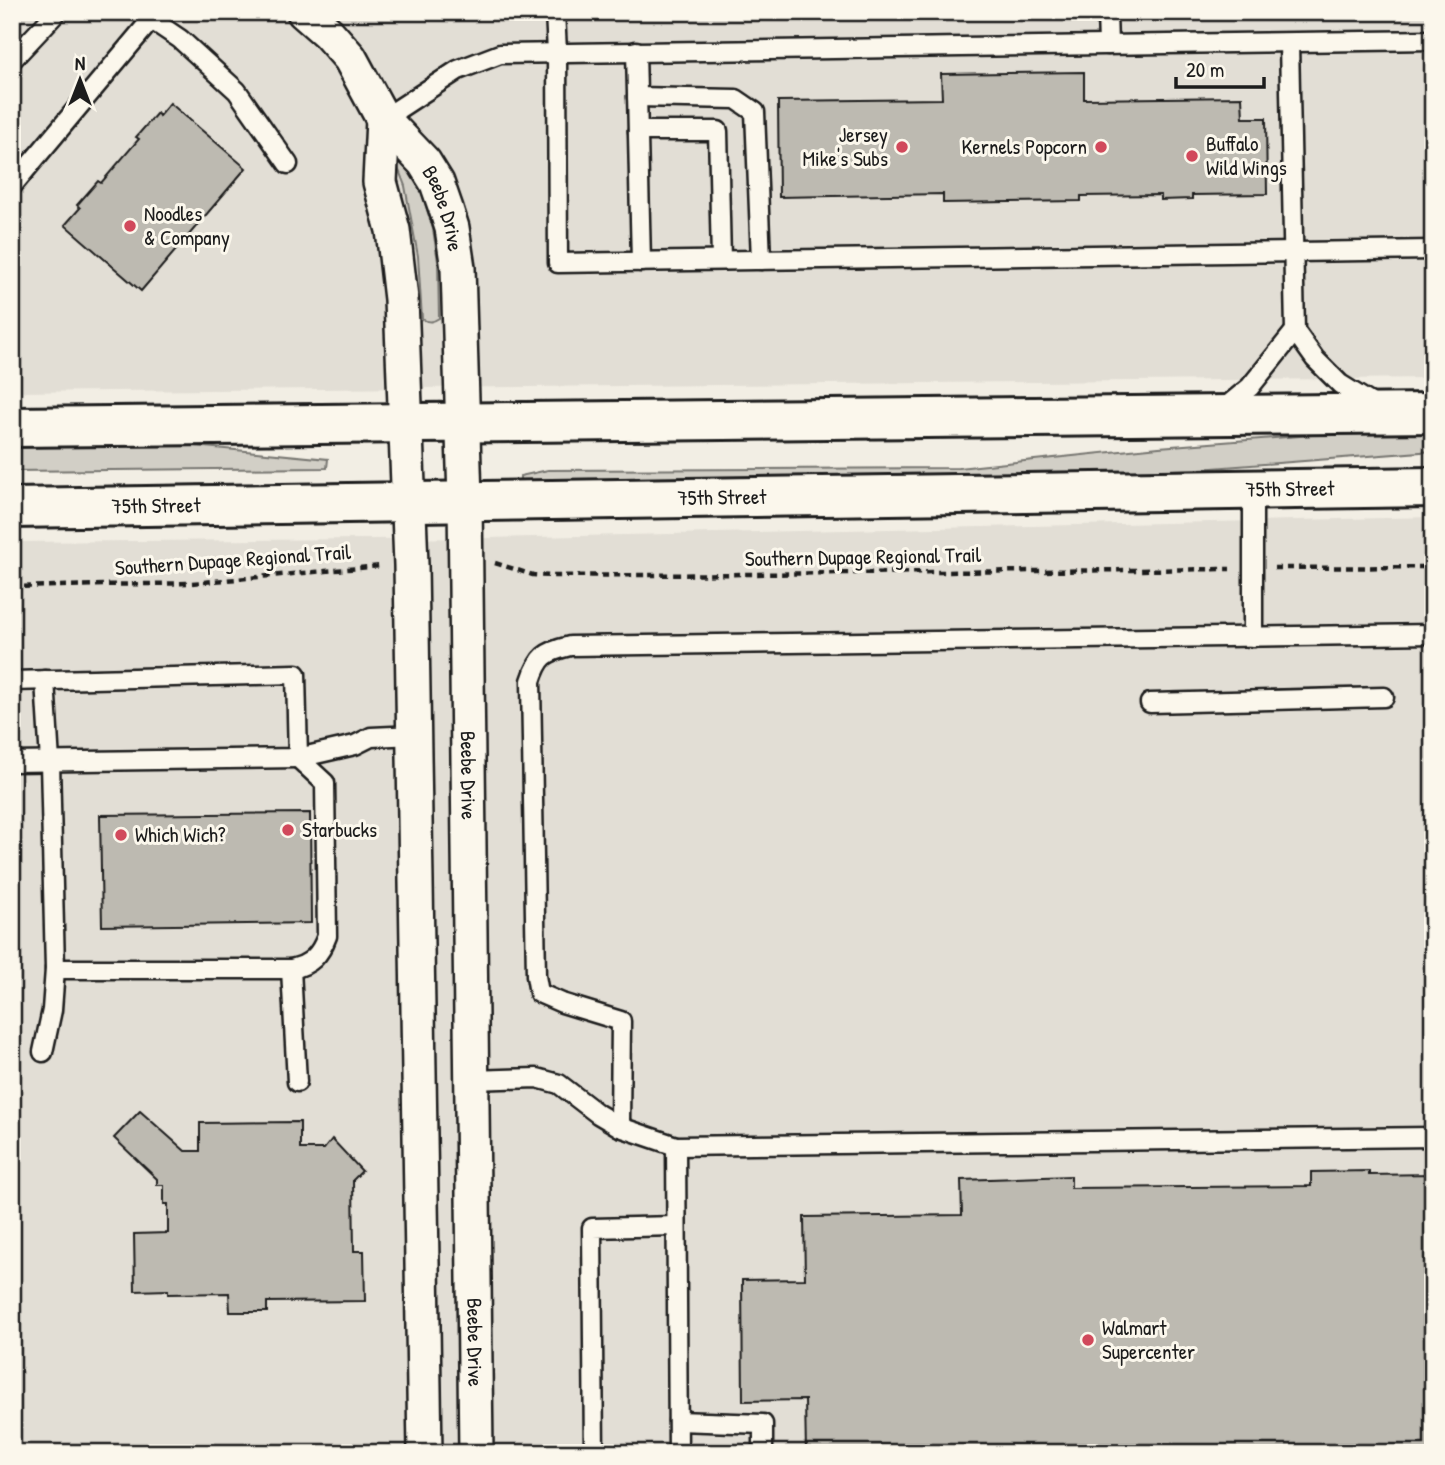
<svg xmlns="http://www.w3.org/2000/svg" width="1445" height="1465" font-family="'Patrick Hand',sans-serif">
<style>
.built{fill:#e2ded5}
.green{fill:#d2cfc6;stroke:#777671;stroke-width:2}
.building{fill:#bdbab1;stroke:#1c1c1c;stroke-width:2}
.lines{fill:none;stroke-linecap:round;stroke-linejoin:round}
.lane-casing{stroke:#1c1c1c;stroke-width:23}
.street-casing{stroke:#1c1c1c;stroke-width:38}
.secondary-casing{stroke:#1c1c1c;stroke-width:44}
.path{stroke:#1c1c1c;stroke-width:4.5;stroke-dasharray:7 5;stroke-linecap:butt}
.lane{stroke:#fbf7ec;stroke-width:18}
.street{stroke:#fbf7ec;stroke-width:33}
.secondary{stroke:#fbf7ec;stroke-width:38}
.poi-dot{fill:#d1495b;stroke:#fbf7ec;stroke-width:2.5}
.labels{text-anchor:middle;stroke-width:6;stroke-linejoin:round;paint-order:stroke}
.poi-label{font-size:21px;fill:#1c1c1c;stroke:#fbf7ec;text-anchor:start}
.street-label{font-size:21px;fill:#1c1c1c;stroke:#fbf7ec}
</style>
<rect width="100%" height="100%" fill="#f2eee4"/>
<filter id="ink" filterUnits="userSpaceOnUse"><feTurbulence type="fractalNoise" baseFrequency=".0143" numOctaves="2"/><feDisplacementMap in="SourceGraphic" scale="14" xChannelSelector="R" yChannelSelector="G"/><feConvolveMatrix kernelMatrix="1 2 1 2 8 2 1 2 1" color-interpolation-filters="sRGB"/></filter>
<g filter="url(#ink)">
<!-- built -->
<g class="built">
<path d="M12,12H1433V378L12,392Z"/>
<path d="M1433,517V1453H12V542L488,538Z"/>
</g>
<!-- green -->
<g class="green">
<path d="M401,161L417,177L433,229L438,261L439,318C433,322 429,323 422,319L418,256L405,186L397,165Z"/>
<path d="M1433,430V451L1199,469L1093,473L520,482V476L548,470L958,468L1159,447L1363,431Z"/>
<path d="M163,443L328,459L327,468L12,471V444Z"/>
</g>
<!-- building -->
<g class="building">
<path d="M1084,72V99L1242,97L1243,118H1266L1267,194L1192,195V199L1161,200V195L1081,196V201L943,203V194L779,197L778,101L942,99L941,74Z"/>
<path d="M170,103L246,168L141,291L65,225L80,208L77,205L98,181L101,183L139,139L136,137L157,113L159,116Z"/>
<path d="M310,813L311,923L102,926L100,815Z"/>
<path d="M140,1111L185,1151H200V1123L300,1122V1149H324L332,1139L362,1171L353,1180L354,1251H364L365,1301L267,1302V1312H230L229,1293L168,1294V1290L135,1291L134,1234L168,1233V1204H164V1185H157V1179L114,1138Z"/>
<path d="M1369,1171V1175L1433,1174V1453H806L805,1400L743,1401L742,1280L805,1279L804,1217L962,1215L961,1180L1071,1176V1188L1311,1186V1172Z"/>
</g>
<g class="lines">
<!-- lane casing -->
<g class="lane-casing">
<g id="lane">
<path d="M140,12L180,39L237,91L288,164"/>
<path d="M555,12L557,52L558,263L1433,250"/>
<path d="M1107,12L1108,45"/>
<path d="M1289,43L1295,331L1315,359L1340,384L1377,407"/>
<path d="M636,51L641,262"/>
<path d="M12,60L57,12"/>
<path d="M637,97L736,99L755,112L761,260"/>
<path d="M383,119L458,70L500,54L1433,40"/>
<path d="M638,131H718L721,260"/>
<path d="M12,186L151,20"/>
<path d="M1222,410L1250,387L1295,331"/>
<path d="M1253,490V637"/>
<path d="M12,681L296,674L298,758L325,783L327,936C320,955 311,965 291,969H55"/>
<path d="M1150,703L1384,697"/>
<path d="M12,762L298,758L355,745L371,737L415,735"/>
<path d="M291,969L297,1082"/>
<path d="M43,1052L52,1010L55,969L50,762L45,680"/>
<path d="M471,1080L537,1078L559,1084L598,1114L620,1127L676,1146L1433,1137"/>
<path d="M620,1127L621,1021L562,1003L539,993L536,976L531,681C539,656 545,652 570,646L1433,634"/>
<path d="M676,1146L678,1453"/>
<path d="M678,1421L763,1424V1453"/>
<path d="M594,1453L592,1228L676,1226"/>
</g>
</g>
<!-- street casing -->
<g class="street-casing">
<g id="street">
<path id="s1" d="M304,12L328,33L350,58L383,119L424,162L437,183L446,209L452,228L458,268L465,500L476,1453"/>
<path d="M383,119L380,182L393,230L401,299L411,565L425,1453"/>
</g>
</g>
<!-- secondary casing -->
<g class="secondary-casing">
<g id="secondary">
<path d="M12,427L1433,413"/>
<path id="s2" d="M12,508L1433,487"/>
</g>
</g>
<!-- path -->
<g class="path">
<path d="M495,563L533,575L552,576L1230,569"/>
<path d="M1274,568L1433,567"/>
<path d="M12,587L192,583L381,566"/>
</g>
<!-- lane -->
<use href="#lane" class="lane"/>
<!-- street -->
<use href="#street" class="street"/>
<!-- secondary -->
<use href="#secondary" class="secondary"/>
</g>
</g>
<!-- markers -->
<g class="poi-dot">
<circle cx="902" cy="147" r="7"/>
<circle cx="1101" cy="147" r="7"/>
<circle cx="1192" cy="156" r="7"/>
<circle cx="130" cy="226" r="7"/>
<circle cx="288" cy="830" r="7"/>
<circle cx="121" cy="835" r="7"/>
<circle cx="1088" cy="1340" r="7"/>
</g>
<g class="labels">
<!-- poi labels -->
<g class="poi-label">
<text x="888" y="142" text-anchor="end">Jersey<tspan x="888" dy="24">Mike's Subs</tspan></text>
<text x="1206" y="151">Buffalo<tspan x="1206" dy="24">Wild Wings</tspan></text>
<text x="1087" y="154" text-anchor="end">Kernels Popcorn</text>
<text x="144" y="221">Noodles<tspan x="144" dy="24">&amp; Company</tspan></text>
<text x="302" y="837">Starbucks</text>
<text x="135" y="842">Which Wich?</text>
<text x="1102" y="1335">Walmart<tspan x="1102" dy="24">Supercenter</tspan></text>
</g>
<!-- street labels -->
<g class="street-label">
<text dy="7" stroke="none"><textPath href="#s1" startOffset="245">Beebe Drive</textPath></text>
<text dy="7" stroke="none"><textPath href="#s2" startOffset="1278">75th Street</textPath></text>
<text dy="7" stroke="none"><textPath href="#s2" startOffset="710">75th Street</textPath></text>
<text dy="7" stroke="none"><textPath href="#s2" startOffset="144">75th Street</textPath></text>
<text transform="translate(863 557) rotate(-1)" y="7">Southern Dupage Regional Trail</text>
<text transform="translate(233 560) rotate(-4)" y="7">Southern Dupage Regional Trail</text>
<text dy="7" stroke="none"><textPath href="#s1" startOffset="814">Beebe Drive</textPath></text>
<text dy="7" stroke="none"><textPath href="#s1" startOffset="1381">Beebe Drive</textPath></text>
</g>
</g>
<!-- margin -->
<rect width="1445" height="1465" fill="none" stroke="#fbf7ec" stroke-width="42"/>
<rect x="21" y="21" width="1403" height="1423" fill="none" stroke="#1c1c1c" stroke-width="2.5" filter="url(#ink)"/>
<!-- north arrow -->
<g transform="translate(80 80)" stroke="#fbf7ec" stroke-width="5" paint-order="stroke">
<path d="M0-5L12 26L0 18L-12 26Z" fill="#1c1c1c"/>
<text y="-10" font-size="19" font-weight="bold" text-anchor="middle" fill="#1c1c1c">N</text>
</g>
<!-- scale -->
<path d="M1176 77v10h88v-10" fill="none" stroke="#1c1c1c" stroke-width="3.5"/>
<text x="1186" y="77" font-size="21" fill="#1c1c1c" stroke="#fbf7ec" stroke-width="5" paint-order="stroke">20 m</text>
</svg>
